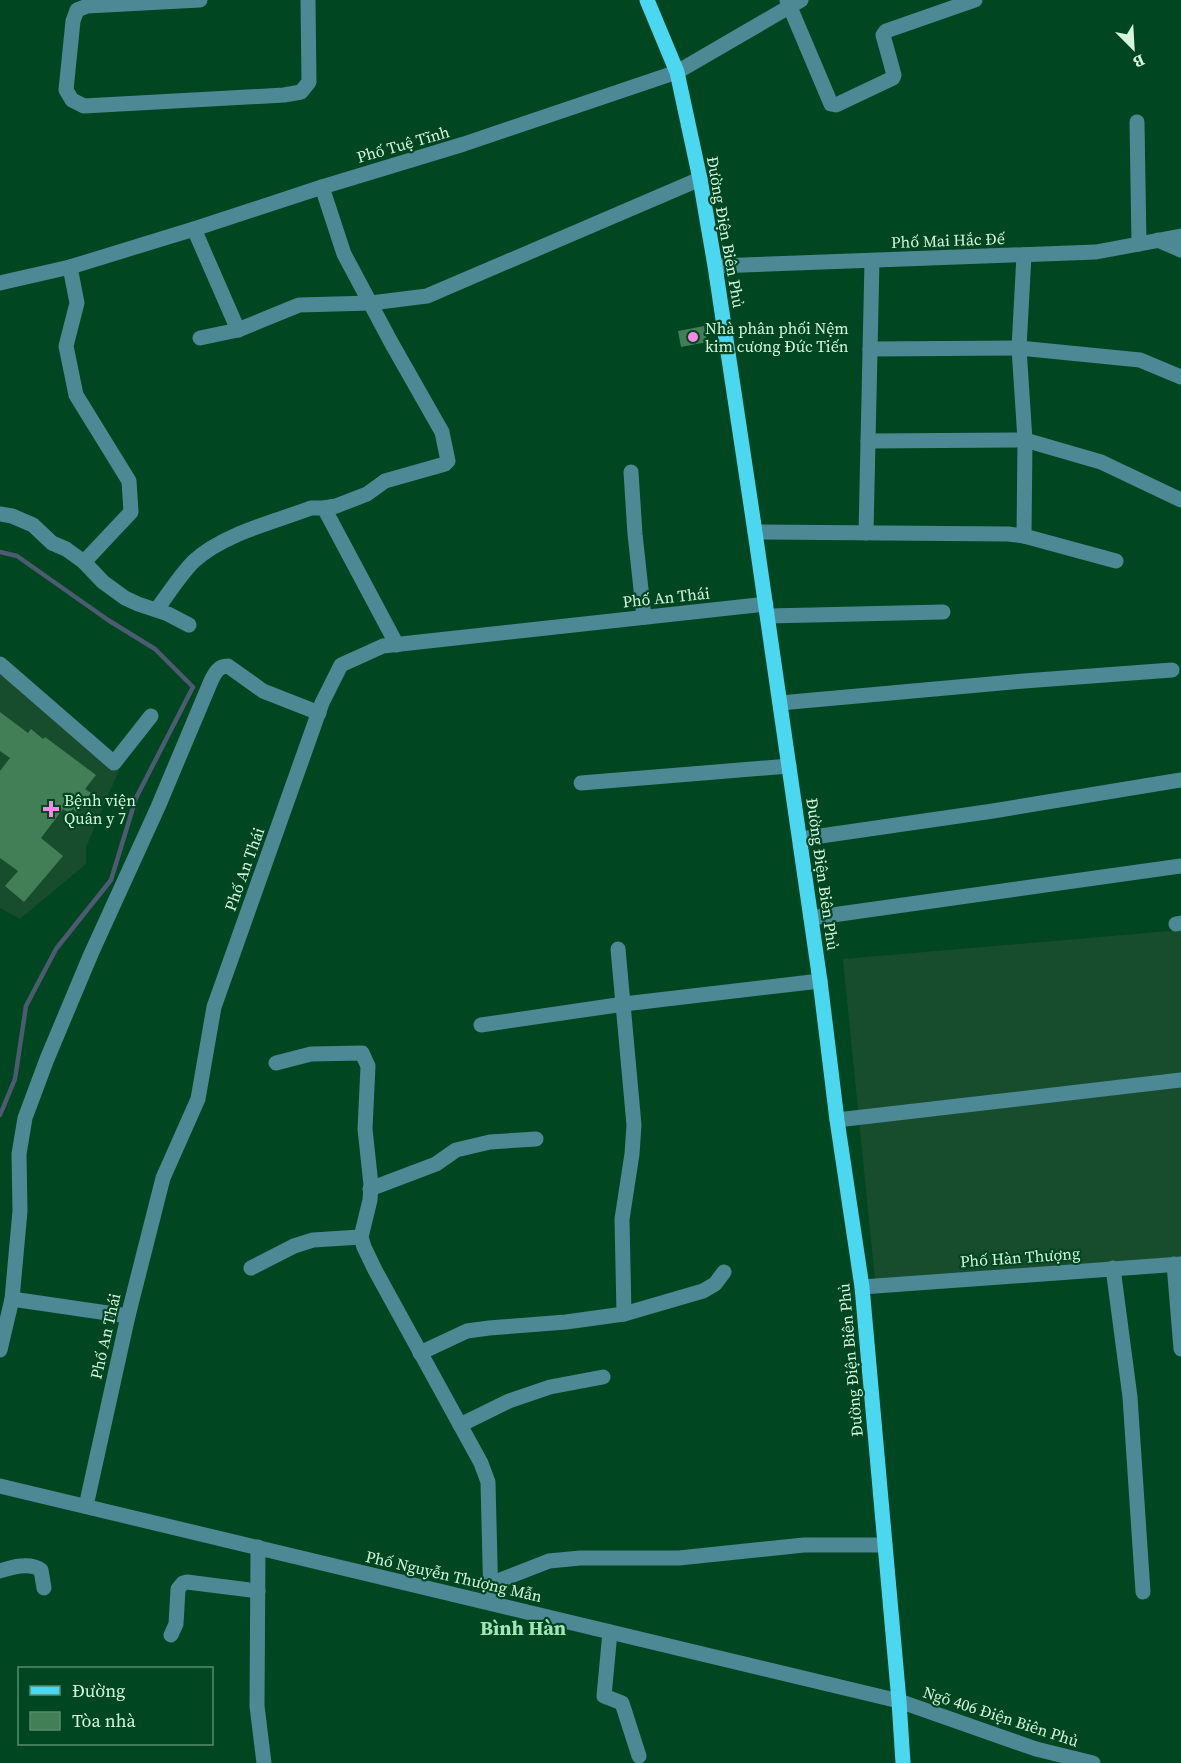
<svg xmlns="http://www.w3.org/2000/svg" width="1181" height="1763" font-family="'Source Serif 4',serif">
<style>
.built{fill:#174d2d}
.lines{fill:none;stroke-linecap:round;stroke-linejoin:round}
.stream{stroke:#4d5a72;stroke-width:4.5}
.building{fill:#427f56}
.minor{stroke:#4d8895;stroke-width:15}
.major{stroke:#4cd7f1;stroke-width:15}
.poi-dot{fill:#f987e8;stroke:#004621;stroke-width:2}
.labels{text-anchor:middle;stroke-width:4.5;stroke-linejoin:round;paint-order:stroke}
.street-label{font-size:16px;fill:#d6f5de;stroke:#004621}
.poi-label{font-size:16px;fill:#d6f5de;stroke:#004621;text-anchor:start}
.quarter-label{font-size:20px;font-weight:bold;fill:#a5e4b7;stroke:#004621}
</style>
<rect width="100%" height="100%" fill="#004621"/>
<!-- built -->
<g class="built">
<path d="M0,673L119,770L86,847V864L20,919L0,908Z"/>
<path d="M1181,930V1259L875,1280L843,959Z"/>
</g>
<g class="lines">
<!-- stream -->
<path class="stream" d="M0,552L17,556L108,620L155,649L193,687L136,798L111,880L56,949L26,1006L15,1079L0,1115"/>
</g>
<!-- building -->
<g class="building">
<path d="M704,326L707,342L681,347L678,331Z"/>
<path d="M0,712L28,733L31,729L43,739L45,737L96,775L85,789L91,793L76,812L73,809L69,813L63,809L41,838L63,856L24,902L5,886L18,871L0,858V771L10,758L0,751Z"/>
</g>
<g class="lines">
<!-- minor -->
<g class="minor">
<path d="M200,0L87,6L77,10L73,21L66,90L72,100L84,106L284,95L301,92L309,82L308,0"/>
<path d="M787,0L831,104L836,105L893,78L894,75L883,35L886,31L975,0"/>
<path d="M1137,122L1139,244"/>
<path d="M194,229L238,330"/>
<path d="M1158,240L1181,250"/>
<path d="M715,266L1096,252L1181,236"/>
<path d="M70,267L77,303L66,346L76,395L129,481L131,512L84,562"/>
<path d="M0,283L70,267L194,229L322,187L464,144L677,72L801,0"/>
<path d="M200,338L238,330L299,305L371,303L427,296L700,179"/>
<path d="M870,349L1019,348L1140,360L1181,377"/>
<path d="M868,441L1025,440L1101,462L1181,500"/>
<path d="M631,472L635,534L644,617"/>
<path d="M324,508L397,645"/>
<path d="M0,514L12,516L33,525L52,543L66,549L84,562L103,582L125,598L138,604L168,614L189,625"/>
<path d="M755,532L1008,534L1024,536L1116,561"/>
<path d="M866,533L872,261"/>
<path d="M1024,536L1025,440L1019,348L1024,255"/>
<path d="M157,609C169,593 180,575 194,561C223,534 274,522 311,508H324L336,506L367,494L385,481L445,464L448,461L442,432L392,344L344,254L322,187"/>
<path d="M768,616L943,612"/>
<path d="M0,664L114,763L151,716"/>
<path d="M780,703L1024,681L1172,670"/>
<path d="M581,783L789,766"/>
<path d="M800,839L993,811L1181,780"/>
<path d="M811,918L1181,866"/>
<path d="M1176,924L1181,923"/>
<path d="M618,949L634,1125L632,1154L622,1219L624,1314"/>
<path d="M481,1025L624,1004L820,981"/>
<path d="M276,1063L311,1054L362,1053L368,1066L365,1129L371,1185L370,1200L361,1237L364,1247L375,1270L481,1463L488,1482L491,1603"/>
<path d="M837,1120L1181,1080"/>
<path d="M370,1189L436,1164L456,1150L490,1142L536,1139"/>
<path d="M1174,1264L1181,1349"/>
<path d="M251,1268L294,1246L313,1240L361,1237"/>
<path d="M1113,1268L1130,1397L1143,1592"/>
<path d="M862,1287L1181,1264"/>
<path d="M12,1299L128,1316"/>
<path d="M0,1350L12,1299L20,1211L19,1154L25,1118L47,1059L91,954L158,807L211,681C215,673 218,666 228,666L263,691L319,713"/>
<path d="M420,1353L467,1331L489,1328L566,1322L624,1314L703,1291L715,1284L724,1272"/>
<path d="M460,1425L509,1401L550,1387L603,1377"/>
<path d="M0,1486L899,1701L1036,1749L1093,1763"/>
<path d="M86,1506L128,1316L163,1178L198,1099L214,1007L322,703L341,665L383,646L766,604"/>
<path d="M258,1547L257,1706L264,1763"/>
<path d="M0,1571C12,1567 30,1562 41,1570L44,1588"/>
<path d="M490,1584L549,1561L580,1558H679L804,1545H885"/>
<path d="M610,1632L604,1696L622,1703L639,1756"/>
<path d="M171,1635L176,1624L178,1589L183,1583L187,1582L258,1591"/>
</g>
<!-- major -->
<path class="major" d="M647,0L677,72L700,179L715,266L755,532L820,981L837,1120L862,1287L899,1701L903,1763"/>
</g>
<!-- markers -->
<g class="poi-dot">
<circle cx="693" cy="337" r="6"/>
<path d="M48 800h6v6h6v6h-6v6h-6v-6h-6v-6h6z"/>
</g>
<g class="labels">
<!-- street labels -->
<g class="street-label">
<text transform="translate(403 144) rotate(-16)" y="6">Phố Tuệ Tĩnh</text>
<text transform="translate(726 232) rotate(80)" y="6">Đường Điện Biên Phủ</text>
<text transform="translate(948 240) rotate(-2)" y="6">Phố Mai Hắc Đế</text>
<text transform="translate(666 597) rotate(-6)" y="6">Phố An Thái</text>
<text transform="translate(244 869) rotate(-70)" y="6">Phố An Thái</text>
<text transform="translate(823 874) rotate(82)" y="6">Đường Điện Biên Phủ</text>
<text transform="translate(1020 1257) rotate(-4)" y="6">Phố Hàn Thượng</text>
<text transform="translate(105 1336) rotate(-77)" y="6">Phố An Thái</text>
<text transform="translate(850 1360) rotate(-95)" y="6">Đường Điện Biên Phủ</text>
<text transform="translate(454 1576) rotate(13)" y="6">Phố Nguyễn Thượng Mẫn</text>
<text transform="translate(1001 1716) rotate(18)" y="6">Ngõ 406 Điện Biên Phủ</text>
</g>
<!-- poi labels -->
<g class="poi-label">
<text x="705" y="334">Nhà phân phối Nệm<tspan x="705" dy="18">kim cương Đức Tiến</tspan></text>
<text x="64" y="806">Bệnh viện<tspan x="64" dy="18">Quân y 7</tspan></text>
</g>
<!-- quarter labels -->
<g class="quarter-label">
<text x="523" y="1635">Bình Hàn</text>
</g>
</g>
<!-- legend -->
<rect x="18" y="1667" width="195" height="78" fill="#004621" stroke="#568c6d" stroke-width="1.5"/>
<rect x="30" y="1686" width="30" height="9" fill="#4cd7f1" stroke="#568c6d" stroke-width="1.5"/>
<text x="72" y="1697" font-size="18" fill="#d6f5de">Đường</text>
<rect x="30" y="1712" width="30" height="18" fill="#427f56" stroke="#568c6d" stroke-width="1.5"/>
<text x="72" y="1727" font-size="18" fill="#d6f5de">Tòa nhà</text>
<!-- north arrow -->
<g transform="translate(1133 48) rotate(156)" stroke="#004621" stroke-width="4.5" paint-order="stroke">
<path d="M0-4.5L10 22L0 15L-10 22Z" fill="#d6f5de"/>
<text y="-9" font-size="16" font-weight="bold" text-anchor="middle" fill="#d6f5de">B</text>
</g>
</svg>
